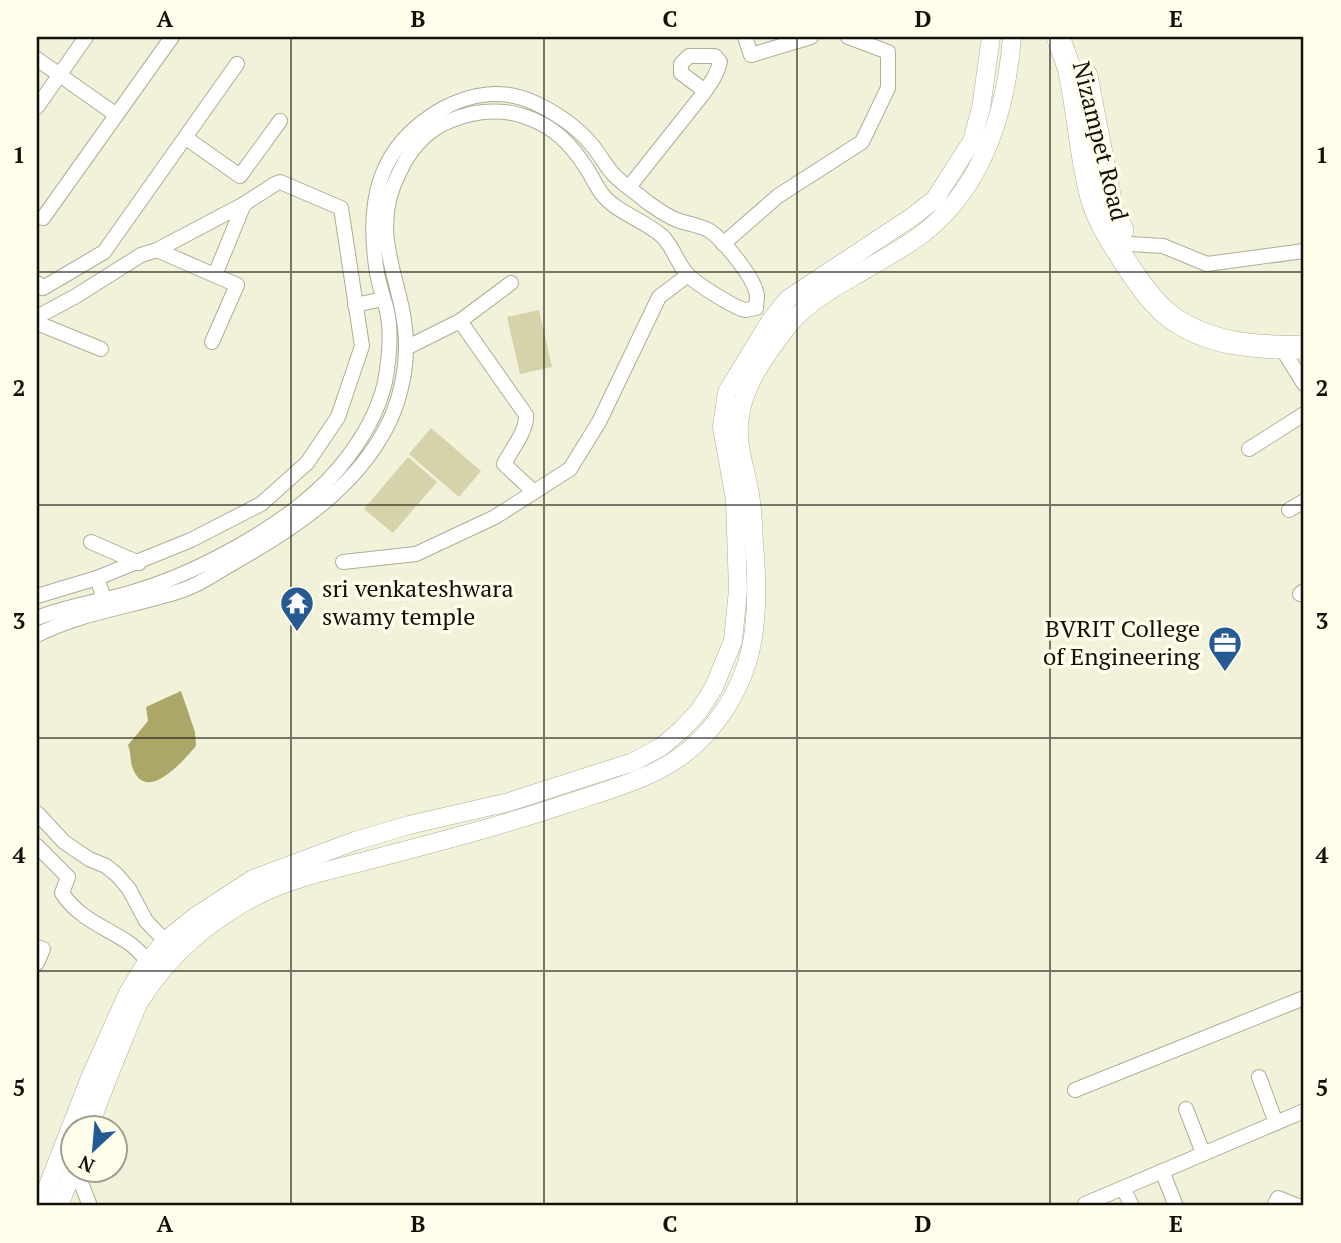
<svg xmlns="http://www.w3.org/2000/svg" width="1341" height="1243" font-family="'PT Serif',serif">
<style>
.green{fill:#d6d3ab}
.water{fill:#aba769}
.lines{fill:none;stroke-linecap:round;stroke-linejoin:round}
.minor-casing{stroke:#afad97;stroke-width:16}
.tertiary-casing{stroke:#afad97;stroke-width:19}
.primary-casing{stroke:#afad97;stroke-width:24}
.minor{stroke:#fff;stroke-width:14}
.tertiary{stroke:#fff;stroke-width:18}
.primary{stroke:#fff;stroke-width:23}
.grid{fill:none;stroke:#111109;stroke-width:2;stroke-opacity:0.55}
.labels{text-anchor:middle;stroke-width:7;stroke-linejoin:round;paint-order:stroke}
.street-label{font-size:24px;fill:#111109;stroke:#fffeeb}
.poi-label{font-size:24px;fill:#111109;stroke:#fffeeb;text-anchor:start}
.neatline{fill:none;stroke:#111109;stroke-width:2.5}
.grid-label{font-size:23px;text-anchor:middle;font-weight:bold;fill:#111109}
</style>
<rect width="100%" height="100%" fill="#f2f1d9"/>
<!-- green -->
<g class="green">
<path d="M539,310L552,367L520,374L507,317Z"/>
<path d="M431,428L481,471L459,497L409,454Z"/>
<path d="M408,457L437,482L393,533L364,509Z"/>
</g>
<!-- water -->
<path class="water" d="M181,691L195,732L196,746C183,761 145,806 132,766C130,759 131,752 128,745L148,721L146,707Z"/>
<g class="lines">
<!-- minor casing -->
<g class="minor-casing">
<g id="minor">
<path d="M745,37L751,55L811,37"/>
<path d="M37,59L115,114"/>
<path d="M37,107L86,37"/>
<path d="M186,138L240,176L280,121"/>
<path d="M629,187L703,94C710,84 717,75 720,62L715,56H689L681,64V73L705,91"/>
<path d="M43,218L172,37"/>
<path d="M723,244L778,196L862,142L888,88V52L848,37"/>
<path d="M1130,244L1163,246L1207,264L1304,251"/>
<path d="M157,250L237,285L212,342"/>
<path d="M215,275L244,204"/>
<path d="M37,283L43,288L104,252L237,64"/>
<path d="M355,305L383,299"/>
<path d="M37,317L76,296L141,255L157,250L244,204L275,184L280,182L341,208L362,346L338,417L307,463L261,504L191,540L97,578L104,599"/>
<path d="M460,321L526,415C527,431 511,450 504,464L534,492"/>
<path d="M37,323L101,349"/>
<path d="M1281,347L1304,384"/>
<path d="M406,348L460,321L511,283"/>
<path d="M1249,449L1304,414"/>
<path d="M1289,510L1304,501"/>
<path d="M91,542L139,563"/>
<path d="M343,562L416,554L495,517L570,469L599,422L659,297L688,275"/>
<path d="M1300,594L1304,591"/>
<path d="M37,596L97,578"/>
<path d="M37,618C66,606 97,602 126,594C195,575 293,523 339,468C359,444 378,413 385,382C389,360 392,329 386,307C383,296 379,285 377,273C366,203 376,147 442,109C471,93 504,88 535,103C555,112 577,127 591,144C600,154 606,167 615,176C625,186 637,193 647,202C656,208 666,216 677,220C687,224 700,225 710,231C724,241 755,278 757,296C757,300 756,304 756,308L745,310C733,307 695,283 687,274C677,263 673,246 662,236C644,220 617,213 602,194C596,186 592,177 587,169C571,144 553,125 523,116C496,107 466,112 441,125C423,135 409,152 400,171C365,238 407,283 406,348C406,375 398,407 385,430C352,492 288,532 228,566C214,574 199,585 183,590C135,606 82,612 37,635"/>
<path d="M37,813L64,842L89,859L106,866L117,875L129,889L146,921L172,948"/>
<path d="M37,846L68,877L62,893C79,919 105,927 129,943C138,949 146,960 154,967"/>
<path d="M37,947L43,949L37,963"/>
<path d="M1259,1077L1276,1123"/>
<path d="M1075,1090L1304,998"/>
<path d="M1186,1109L1203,1153"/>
<path d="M76,1170L90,1206"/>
<path d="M1162,1171L1176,1206"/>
<path d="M1123,1188L1132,1206"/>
<path d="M1085,1204L1304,1111"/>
<path d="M1274,1206L1278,1198L1298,1206"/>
</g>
</g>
<!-- tertiary casing -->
<g class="tertiary-casing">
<g id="tertiary">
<path d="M89,1128C100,1097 112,1067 124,1038C129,1026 134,1012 140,1001C168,955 211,919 258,895C294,877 335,869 373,859C438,842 503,825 566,804C610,789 662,777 697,743C756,685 761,622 754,543C753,527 753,511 750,495C746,469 735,442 740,416C744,385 765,356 784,331C805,302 836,287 866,269C884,258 904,248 921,235C983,188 1006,111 1012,37"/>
<path d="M40,1206L90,1078L128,993L145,965L165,941L196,916L253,879L355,841L409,825L509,802L633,762L661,747L681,730L699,711L714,687L733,641L738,590L735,500L722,427L727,392L771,320L788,299L912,217L935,199L972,141L981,108L991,37"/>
<path d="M59,1206L74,1168"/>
</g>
</g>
<!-- primary casing -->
<g class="primary-casing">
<g id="primary">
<path d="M1058,37C1062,48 1067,60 1070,72C1079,114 1081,157 1092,198C1099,221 1111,240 1124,260C1136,279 1150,300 1167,314C1206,345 1257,348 1304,347"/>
<path d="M1086,76L1112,211L1122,230"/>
</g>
</g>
<!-- minor -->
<use href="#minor" class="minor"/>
<!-- tertiary -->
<use href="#tertiary" class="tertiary"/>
<!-- primary -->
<use href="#primary" class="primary"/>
</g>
<!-- grid -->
<path class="grid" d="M291,37V1206M544,37V1206M797,37V1206M1050,37V1206M37,272H1304M37,505H1304M37,738H1304M37,971H1304"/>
<!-- icons -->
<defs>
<g id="temple-pin" transform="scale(1.75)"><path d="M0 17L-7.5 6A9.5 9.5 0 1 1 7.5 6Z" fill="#255a92" stroke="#fffeeb"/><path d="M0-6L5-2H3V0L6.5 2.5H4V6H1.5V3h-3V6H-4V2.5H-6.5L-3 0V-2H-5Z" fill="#fff"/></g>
<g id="office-pin" transform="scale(1.75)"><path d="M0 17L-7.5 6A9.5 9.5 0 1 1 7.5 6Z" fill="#255a92" stroke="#fffeeb"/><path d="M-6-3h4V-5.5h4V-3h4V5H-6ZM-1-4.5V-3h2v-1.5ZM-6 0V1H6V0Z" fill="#fff"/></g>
</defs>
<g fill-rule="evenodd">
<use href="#temple-pin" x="297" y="603"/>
<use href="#office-pin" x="1225" y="643"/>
</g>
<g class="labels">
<!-- street labels -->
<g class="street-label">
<text transform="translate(1100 141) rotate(76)" y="8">Nizampet Road</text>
</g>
<!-- poi labels -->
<g class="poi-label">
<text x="322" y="597">sri venkateshwara<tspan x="322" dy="28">swamy temple</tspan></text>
<text x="1200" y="637" text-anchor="end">BVRIT College<tspan x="1200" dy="28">of Engineering</tspan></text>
</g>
</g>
<!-- border -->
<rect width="1341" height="1243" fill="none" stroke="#fffeeb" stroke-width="77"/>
<!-- north arrow -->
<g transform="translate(94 1149) rotate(206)"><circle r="33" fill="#fffeeb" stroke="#a09f91" stroke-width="2"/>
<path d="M0-5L12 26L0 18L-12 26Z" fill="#255a92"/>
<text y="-10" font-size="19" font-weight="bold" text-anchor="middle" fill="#111109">N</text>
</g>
<rect x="38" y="38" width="1264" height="1166" class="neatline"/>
<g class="grid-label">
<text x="165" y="27">A</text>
<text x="418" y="27">B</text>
<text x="670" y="27">C</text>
<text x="923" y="27">D</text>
<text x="1176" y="27">E</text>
<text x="19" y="163">1</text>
<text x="1322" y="163">1</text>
<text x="19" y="396">2</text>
<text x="1322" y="396">2</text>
<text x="19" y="629">3</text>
<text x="1322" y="629">3</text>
<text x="19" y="863">4</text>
<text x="1322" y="863">4</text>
<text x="19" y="1096">5</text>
<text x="1322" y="1096">5</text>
<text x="165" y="1232">A</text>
<text x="418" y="1232">B</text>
<text x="670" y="1232">C</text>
<text x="923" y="1232">D</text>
<text x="1176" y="1232">E</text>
</g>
</svg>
